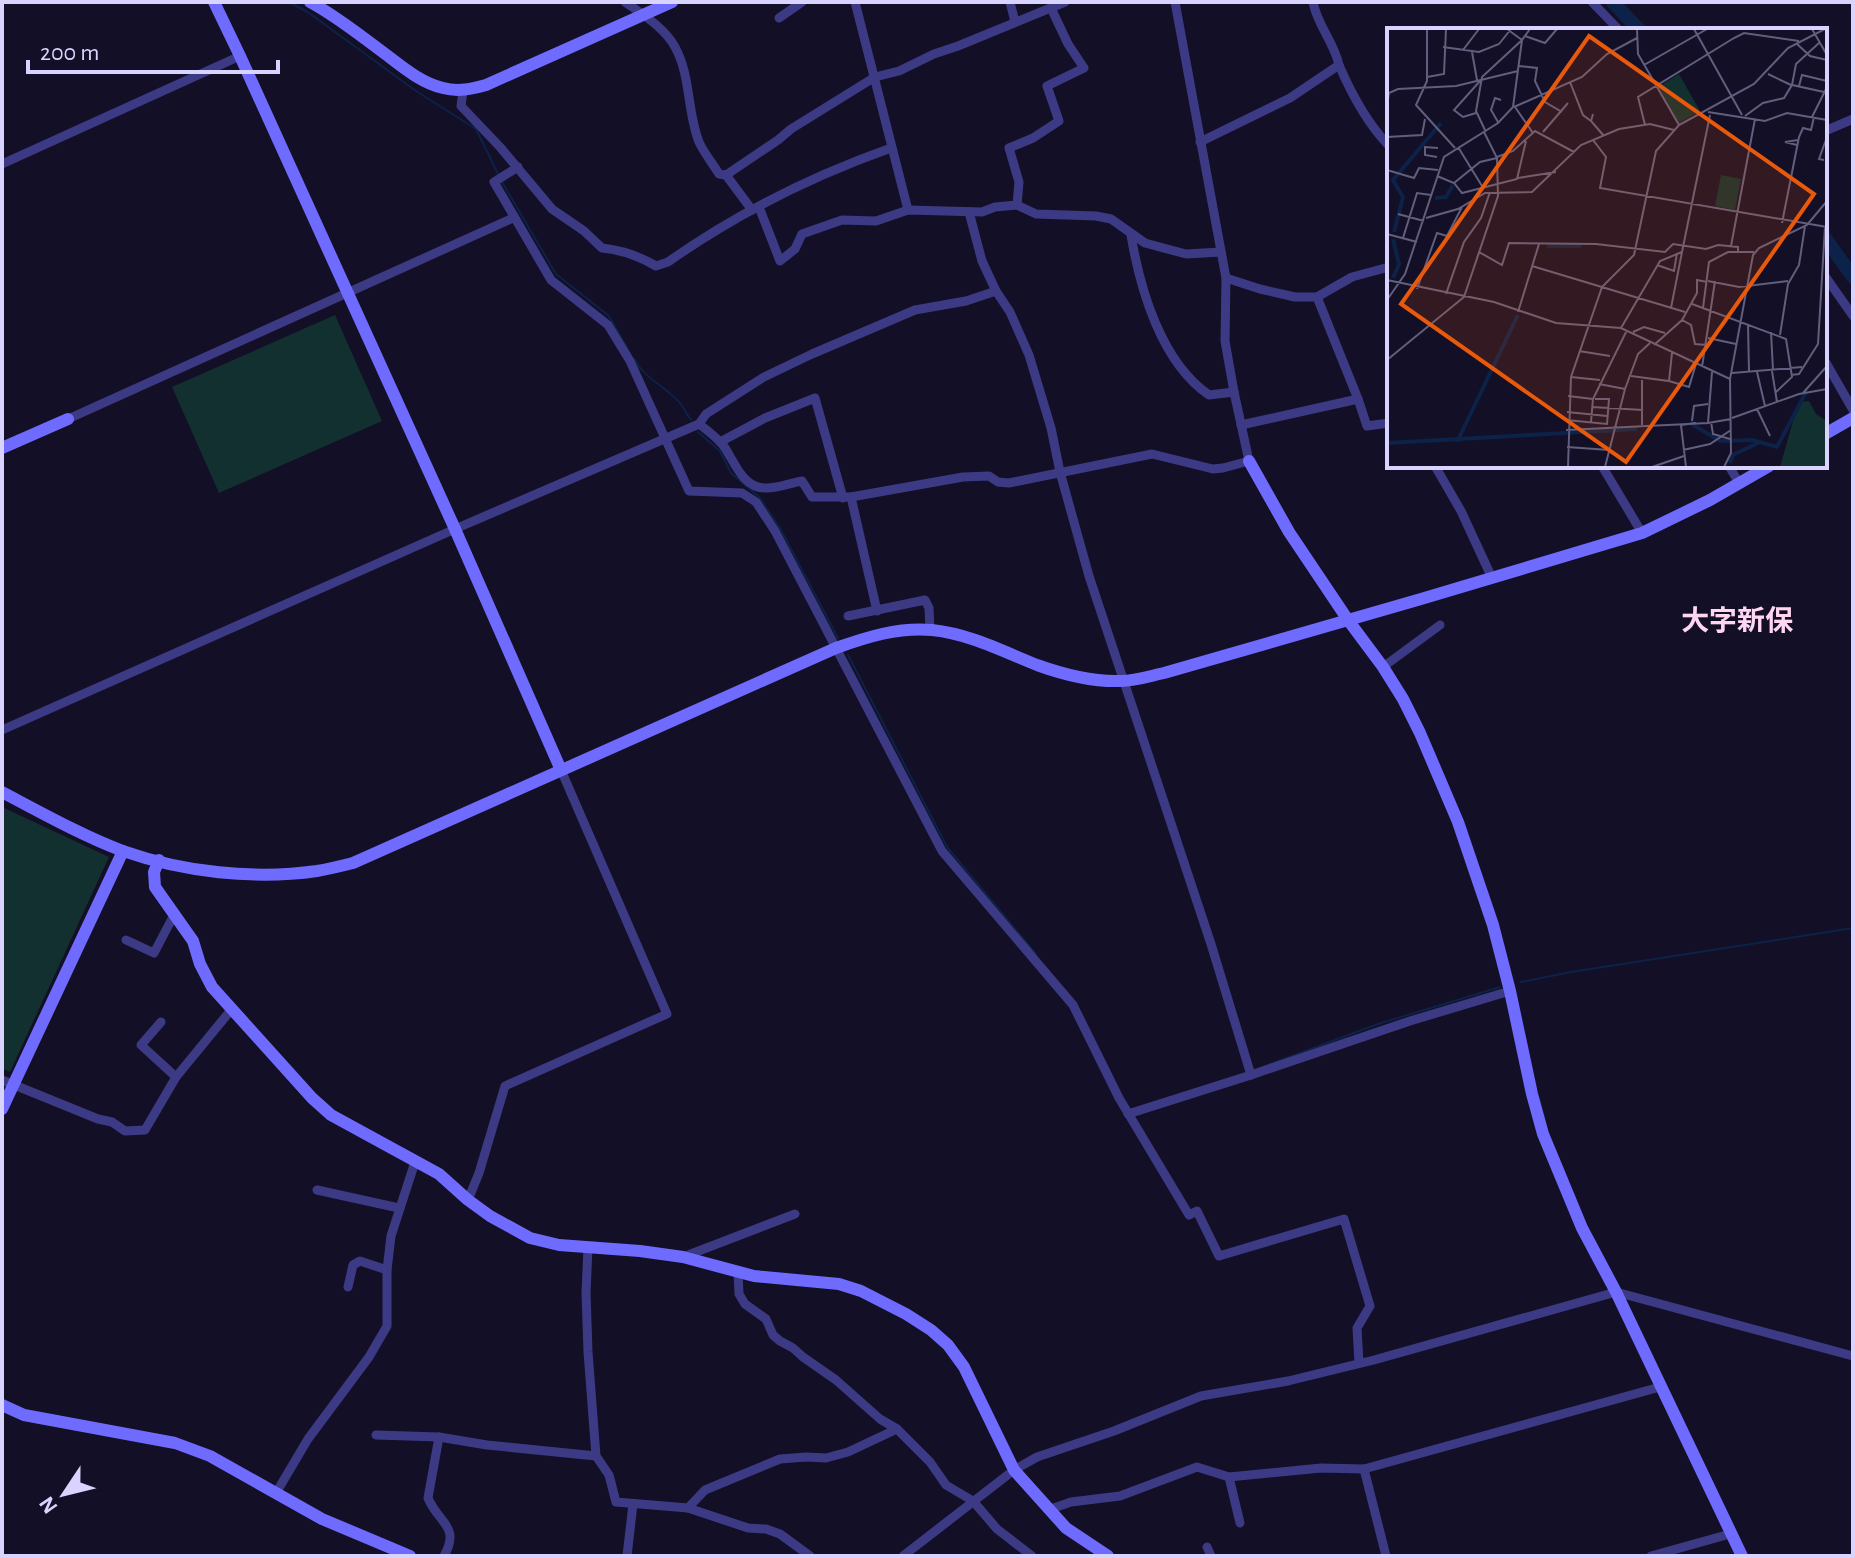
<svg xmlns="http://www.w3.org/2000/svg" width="1855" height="1558" font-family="'Alegreya Sans','Noto Sans JP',sans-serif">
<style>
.green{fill:#12302f}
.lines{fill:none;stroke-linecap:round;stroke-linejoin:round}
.stream{stroke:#0c2248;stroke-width:2}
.river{stroke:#0c2248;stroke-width:14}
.street{stroke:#3d3a85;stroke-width:9}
.secondary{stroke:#6f6bff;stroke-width:12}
.labels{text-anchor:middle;stroke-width:6;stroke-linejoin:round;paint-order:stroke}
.quarter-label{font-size:28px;font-weight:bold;fill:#ffd6f0;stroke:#130f26}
.inset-river{fill:none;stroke:#0c2248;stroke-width:4}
.inset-road{fill:none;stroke:#625e7d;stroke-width:2}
.view{fill:#e8590c;fill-opacity:0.15;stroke:#e8590c;stroke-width:4}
.inset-edge{fill:none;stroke:#d9d4ff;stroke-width:4}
</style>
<rect width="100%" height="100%" fill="#130f26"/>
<!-- green -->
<g class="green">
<path d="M335,315L382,421L219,493L172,387Z"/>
<path d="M2,807L109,857L10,1072L2,1068Z"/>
</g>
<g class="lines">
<!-- stream -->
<g class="stream">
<path d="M289,2L309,13L416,91L476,129L499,176"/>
<path d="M502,182L556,274L609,316L630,353"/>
<path d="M634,359C645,379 665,386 680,403C684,408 687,415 691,420"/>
<path d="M698,432L720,451L731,473L759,497L780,528L838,638"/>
<path d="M848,655L947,847L1036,954"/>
<path d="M1521,982L1571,972L1853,928"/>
<path d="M1270,1064L1378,1024L1500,987"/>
</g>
<!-- river -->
<g class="river">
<path d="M1613,2L1639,30"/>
<path d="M1825,238L1853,277"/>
</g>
<!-- street -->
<g class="street">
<path d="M625,2C642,14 665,28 675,47C691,76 687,112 699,142C704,153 713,164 719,174L726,175L752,210"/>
<path d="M855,2L908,210"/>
<path d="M1010,2L1015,22"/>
<path d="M1313,2C1317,25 1334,42 1339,65"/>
<path d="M1592,2L1619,30"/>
<path d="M779,18L802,2"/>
<path d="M463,91L461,106L500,147L552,209L584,231L602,248C622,250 639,256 656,266L668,262C736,214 812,176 891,148"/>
<path d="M1825,131L1853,119"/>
<path d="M1200,142L1290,98L1339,65C1351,93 1368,124 1389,146"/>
<path d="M2,164L240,56"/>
<path d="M518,167L494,182L551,280L608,325L630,361L689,491L742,493L756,502L775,531L942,851L1073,1005L1119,1098L1189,1215L1197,1211L1219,1256L1344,1219L1370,1306L1357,1328L1359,1363"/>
<path d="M726,175L778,140L791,129L875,77L899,71L934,54L958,46L1065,2"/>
<path d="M1017,205L1019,182L1009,148L1033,138L1059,121L1047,86L1084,68L1068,44L1051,8"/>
<path d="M759,207L780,261L795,249L802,234L842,220L876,221L908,210L982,212L995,207L1017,205L1036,214L1096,216L1111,219L1145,243L1186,254L1221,252"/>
<path d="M969,212L982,261L996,291L1010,312L1029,355L1051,428L1060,472L1089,576L1211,944L1251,1075"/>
<path d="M1131,235C1140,289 1161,362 1209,395L1234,392"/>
<path d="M1825,276L1853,316"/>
<path d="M1226,278L1260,289L1295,297H1317L1352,277L1389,267"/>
<path d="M1317,297L1358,399"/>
<path d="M1825,361L1853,410"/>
<path d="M68,419L513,218"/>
<path d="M699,424L706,414L764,377L812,354L915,310L966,301L996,291"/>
<path d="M1241,425L1358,399L1367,426L1389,423"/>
<path d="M720,442L765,418L815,398L843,498"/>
<path d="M1435,466L1461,511L1492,578"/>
<path d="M1602,466L1642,533"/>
<path d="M1729,466L1739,483"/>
<path d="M851,497L877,611"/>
<path d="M848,616L925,600L929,608L930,630"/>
<path d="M1383,667L1440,625"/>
<path d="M2,730L455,529L699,424C707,430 716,437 723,445C734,460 742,488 765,488C776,489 790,483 802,481L812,497H851L963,477L989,476L998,482L1009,483L1152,454L1213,469L1223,468L1249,461L1234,392L1225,341L1226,278L1175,2"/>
<path d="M126,940L154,953L175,913"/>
<path d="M161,1022L141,1045L176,1077"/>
<path d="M2,1080L98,1119L112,1122L125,1131L145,1130L176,1077L231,1010"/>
<path d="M1128,1114L1251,1075L1410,1021L1510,991"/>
<path d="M317,1190L399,1208"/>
<path d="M468,1200L479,1173L505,1086L667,1014L561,770"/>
<path d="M588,1247L586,1293L588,1352L596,1456L609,1475L616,1502L688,1508L748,1528L766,1529L780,1534L810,1556"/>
<path d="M683,1257L795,1214"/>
<path d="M738,1272L739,1294L745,1304L766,1319L773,1335L780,1341L793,1348L803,1357L836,1380L880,1419L897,1429"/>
<path d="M348,1287L353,1265L360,1261L387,1270L391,1236L415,1162"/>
<path d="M376,1435L439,1437L487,1445L596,1456"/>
<path d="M439,1437L428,1498C438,1523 461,1526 444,1556"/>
<path d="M1364,1469L1386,1556"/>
<path d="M1229,1477L1240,1523"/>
<path d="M276,1493L308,1439L369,1357L387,1326V1270"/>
<path d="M688,1508L705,1490L780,1459L806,1457L826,1458L848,1452L897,1429L930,1462L946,1485L973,1501L997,1529L1032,1556"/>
<path d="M1048,1510L1071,1502L1120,1496L1197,1467L1229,1477L1321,1468L1364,1469L1660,1387"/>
<path d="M1207,1547L1211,1556"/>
<path d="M627,1556L633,1504"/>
<path d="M903,1556L1014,1470L1037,1457L1114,1431L1201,1396L1288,1381L1374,1360L1616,1292L1853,1356"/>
<path d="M1651,1556L1730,1534"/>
</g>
<!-- secondary -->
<g class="secondary">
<path d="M214,2L240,56L455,529L561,770"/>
<path d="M310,2C338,17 362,37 388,56C405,69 422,83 443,88C458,92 472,89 486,85L672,2"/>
<path d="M1825,434L1853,418"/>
<path d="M2,448L68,419"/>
<path d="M1249,461L1289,532L1348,620L1383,667L1403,699L1420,733L1458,822L1493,925L1510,991L1532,1094L1543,1134L1582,1228L1616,1292L1742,1556"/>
<path d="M2,792C40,812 83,836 123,851C183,872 254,880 317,871C329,869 341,866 353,863L836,648C867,637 898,627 932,630C970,634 1002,651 1037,665C1062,674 1094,682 1121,681C1135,681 1150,676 1164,673L1421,599L1642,533L1710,500L1769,466"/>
<path d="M159,860L154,872L155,887L193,941L200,964L212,987L312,1098L331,1115L439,1174L468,1200L490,1216L530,1238L559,1245L640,1251L683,1257L754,1276L839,1284L861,1291L906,1314L931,1330L948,1345L964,1367L1014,1470L1066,1528L1108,1556"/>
<path d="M2,1109L123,851"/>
<path d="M2,1405L24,1415L175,1443L210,1456L322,1519L410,1556"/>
</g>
</g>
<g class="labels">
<!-- quarter labels -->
<g class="quarter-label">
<text x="1737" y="630">大字新保</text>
</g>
</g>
<!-- overview -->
<g transform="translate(1387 28)">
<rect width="440" height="440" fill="#130f26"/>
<path d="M292,46L313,83L292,95L271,59ZM334,147L354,151L348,182L328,178ZM422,373L429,386L440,393V439H393L408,386L415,374Z" fill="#12302f"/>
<path class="inset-river" d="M48,170L59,169L66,157M7,204L16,169L6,152L54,95M160,218H194M6,250L12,236L6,211M303,395L333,413L365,412L390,419L419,364M70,414L131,287M0,415L250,401M343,435L346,427L373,414"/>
<path class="inset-road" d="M40,1V53L29,77L68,120M250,1L251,26L292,97M307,1L355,87M425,1L440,27M138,8L158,15L170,1M409,15L423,28L440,32M56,19L92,24L112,16L124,1M76,22L92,1M85,24L90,52M257,37L320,1M132,38L150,40L148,53L158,74L175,84M381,46L404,57M40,49L57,46L59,1M183,54L196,87L204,93M405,57L409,36L432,15M412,58L415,47L440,53M0,77L2,65L11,61L69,58L131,43M127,79L195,49L220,26L250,10M128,79L146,105M321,84L378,93L400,85L440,92M89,85L76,89L67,82L93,53M206,86L204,93L217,108M358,88L376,75L397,70L405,57L437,64M425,89L440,59M111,94L104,82L108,70L114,72M258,97L251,69L347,10L357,5L412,13M98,102L89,83L95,49L135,12L120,1M156,104L181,75M0,109L35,107L38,91M206,112L219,129L213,160L440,199M410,117L398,114L411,112M71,119L95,158M50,129L38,127V119L51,120M110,129L126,123L148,103L187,124M437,132L432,131L440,109M0,142L27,150L32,140L51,142M50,148L67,155L75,165L130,151L139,113M131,150L169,144M67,155L93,134L110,130M11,186L37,193M39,190L71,181L98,165L145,164L194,117L232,101L263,96L287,102M395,195L412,109L416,100L424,102L427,89M0,206L30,214M16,210L30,165L44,167M344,218L368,91M92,224L115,237L122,215L209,216L278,224L286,216L319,221L331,217L351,219V224M270,237L287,243L290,225M145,238L298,284M0,252L107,274L169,295L234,300L343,351M321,253L352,259L401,253M30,261L50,205L60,208L75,179M59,266L77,214L94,190L103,164M0,272L18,246L57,129L111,95L126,79L135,12L143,1M305,276L399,311L405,349L389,364M284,280L295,224M316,280L322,234L341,224H367M131,284L152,216M295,292L304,297L308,316L320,317M361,296L362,344M234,300L273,233L295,224L323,87M246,304L257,299L278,305M384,304L386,342M393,307L401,256L412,237L418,198M321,310L349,316M267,317L295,292L310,265V252L320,254M192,323L223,328M0,332L77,269L111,168L110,130L97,104M315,339L328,253M385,343L390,374M325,344L321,395L344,391M370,344L378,378M345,345L415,339M404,347L412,346L431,316L438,199M244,348L282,353L285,325M184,349L213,352M282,353L302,359L309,336M212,356L238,361M416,365L440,338M181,368L206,371M205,379L256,382M370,381L383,408M180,384L220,388M345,390L412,366L440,361M179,392L220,396L222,371H208M305,393L307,378L321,376M204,394L206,371L240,302M324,394L326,406L343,411M255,397V352M179,402L321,395M180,419L222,422M296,422L323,416L344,402M181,439L184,349L215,259L247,227L269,123L292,97L367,56L401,20L438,1M218,439L238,361L251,326L263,315M265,439L297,428M299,439L294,397L309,395M337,439L344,425L343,351L366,227L372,220L420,197L440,173"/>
<path class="view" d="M202,8L427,166L239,434L14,276Z"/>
<rect width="440" height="440" class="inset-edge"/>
</g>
<!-- border -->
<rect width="1855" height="1558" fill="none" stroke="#d9d4ff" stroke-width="8"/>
<!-- north arrow -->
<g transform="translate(64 1494) rotate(235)" stroke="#130f26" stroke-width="6" paint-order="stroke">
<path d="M0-6L14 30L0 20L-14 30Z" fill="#d9d4ff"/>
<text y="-12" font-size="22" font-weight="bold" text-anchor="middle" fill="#d9d4ff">N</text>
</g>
<!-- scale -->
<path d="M28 60v12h250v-12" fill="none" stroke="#d9d4ff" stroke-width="4"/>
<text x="40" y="60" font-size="24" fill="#d9d4ff" stroke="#130f26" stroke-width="6" paint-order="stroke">200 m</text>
</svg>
